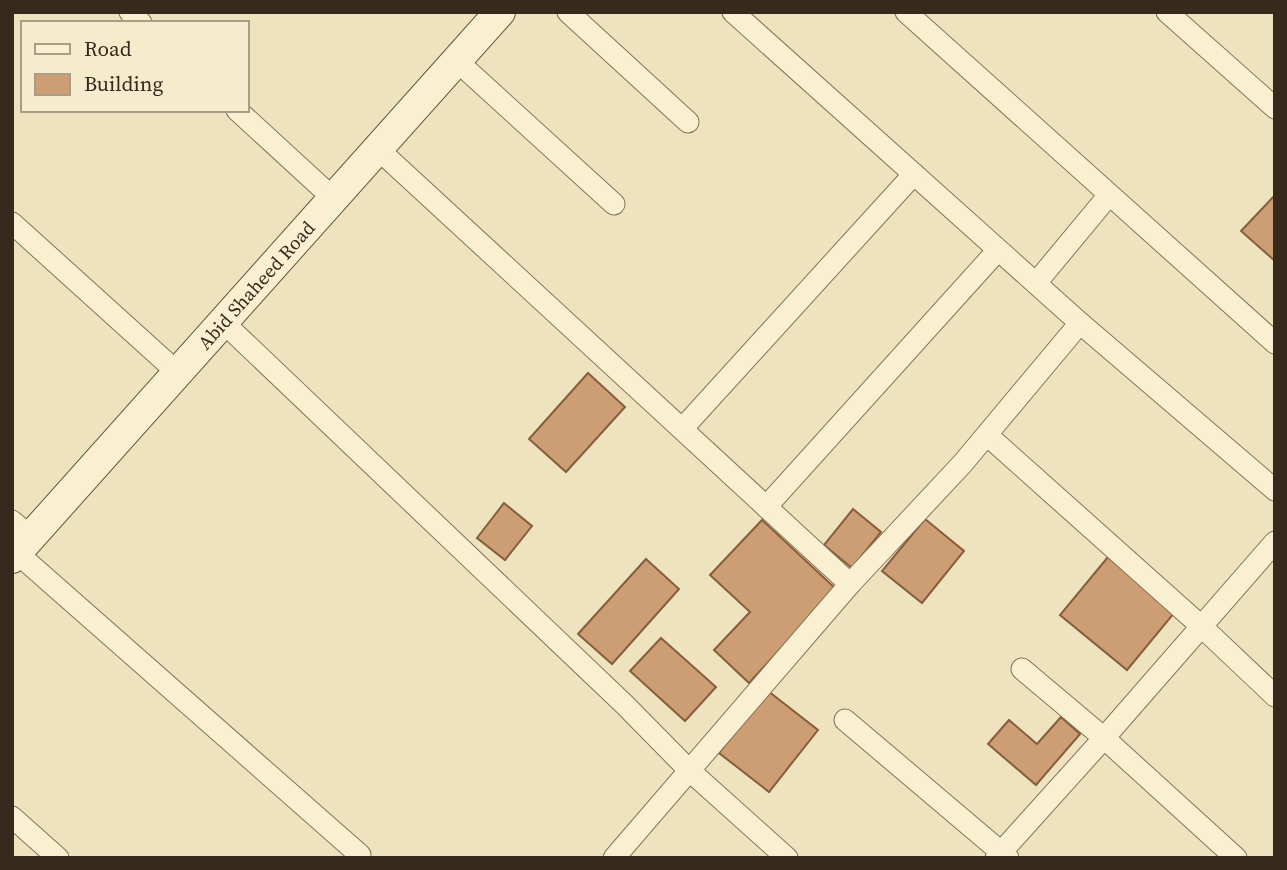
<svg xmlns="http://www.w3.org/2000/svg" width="1287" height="870" font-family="'Source Serif 4',serif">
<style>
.building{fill:#cd9e73;stroke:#865e3c;stroke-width:2}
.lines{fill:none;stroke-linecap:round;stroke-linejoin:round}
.street-casing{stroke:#867357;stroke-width:23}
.secondary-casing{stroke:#68543a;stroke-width:32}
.street{stroke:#f9efd1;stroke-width:21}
.secondary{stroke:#f9efd1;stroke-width:30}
.labels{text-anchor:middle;stroke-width:5;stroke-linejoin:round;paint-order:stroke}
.street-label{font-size:19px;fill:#352a1c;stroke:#f5ecce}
</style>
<rect width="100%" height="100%" fill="#eee3be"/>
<!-- building -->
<g class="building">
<path d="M1275,195V261L1241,231Z"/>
<path d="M588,373L625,407L566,472L529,439Z"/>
<path d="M504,503L532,526L505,560L477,538Z"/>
<path d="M853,509L881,532L852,568L824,545Z"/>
<path d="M925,519L964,551L922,603L882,571Z"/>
<path d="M762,520L836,589L749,683L714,650L750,612L710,575Z"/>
<path d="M1108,557L1175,612L1127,670L1060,615Z"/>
<path d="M646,559L679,589L612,664L578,634Z"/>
<path d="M661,638L716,687L685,721L630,671Z"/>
<path d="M768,691L818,730L769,792L719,753Z"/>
<path d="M1061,717L1080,734L1036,785L988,744L1009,720L1037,744Z"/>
</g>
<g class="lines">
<!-- street casing -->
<g class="street-casing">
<g id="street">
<path d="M130,12L141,23"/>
<path d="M568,12L688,122"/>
<path d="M733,12L1080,323L1275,490"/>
<path d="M906,12L1275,343"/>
<path d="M1167,12L1275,108"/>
<path d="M457,61L614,204"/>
<path d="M237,110L334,199"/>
<path d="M379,150L850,584"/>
<path d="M12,223L178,373"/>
<path d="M1036,283L1109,195"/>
<path d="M224,323L625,705L690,771L787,858"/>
<path d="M682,429L914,174"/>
<path d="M987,435L1201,626L1275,696"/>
<path d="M766,507L998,250"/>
<path d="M12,521L30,536"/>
<path d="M17,553L360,855"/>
<path d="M1022,669L1104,738L1236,858"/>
<path d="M845,720L1008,858"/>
<path d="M12,817L58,858"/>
<path d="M614,858L850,584L963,463L1080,323"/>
<path d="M996,858L1104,738L1275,542"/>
</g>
</g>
<!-- secondary casing -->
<g class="secondary-casing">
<g id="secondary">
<path id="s1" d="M12,558L500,12"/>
</g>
</g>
<!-- street -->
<use href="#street" class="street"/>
<!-- secondary -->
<use href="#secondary" class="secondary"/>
</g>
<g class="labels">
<!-- street labels -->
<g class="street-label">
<text dy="7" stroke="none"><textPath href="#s1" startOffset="366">Abid Shaheed Road</textPath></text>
</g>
</g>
<!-- border -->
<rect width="1287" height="870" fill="none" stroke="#352a1c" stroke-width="28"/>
<!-- legend -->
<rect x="21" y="21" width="228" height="91" fill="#f5ecce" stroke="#a89e87" stroke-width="2"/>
<rect x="35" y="44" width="35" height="10" fill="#f9efd1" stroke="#a89e87" stroke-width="2"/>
<text x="84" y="56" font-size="21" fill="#352a1c">Road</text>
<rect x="35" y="74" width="35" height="21" fill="#cd9e73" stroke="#a89e87" stroke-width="2"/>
<text x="84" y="91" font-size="21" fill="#352a1c">Building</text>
</svg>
